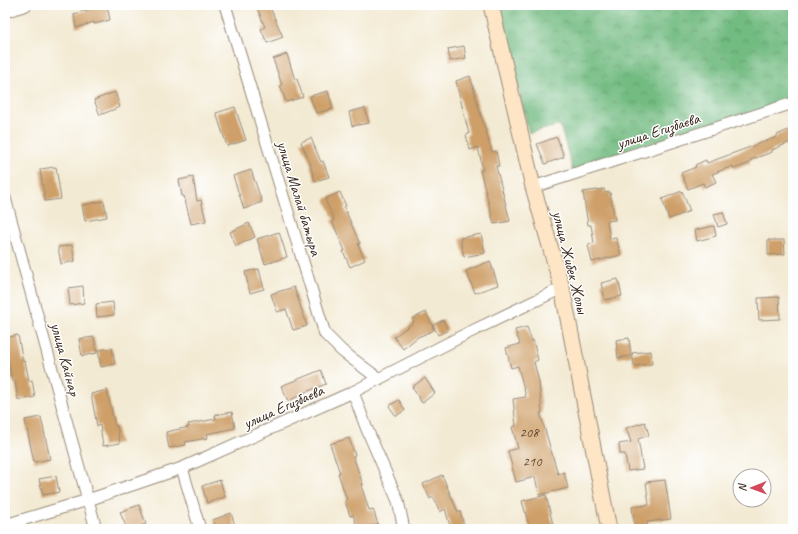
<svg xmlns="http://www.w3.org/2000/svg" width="798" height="534" font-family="Caveat,sans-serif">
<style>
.forest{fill:url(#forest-crowns);stroke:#567250}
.building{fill:#ce9f67}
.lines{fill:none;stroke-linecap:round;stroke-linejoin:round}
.street-casing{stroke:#978a78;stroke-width:13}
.secondary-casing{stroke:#978a78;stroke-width:17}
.street{stroke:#fff;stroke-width:11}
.secondary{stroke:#fde5c5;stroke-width:15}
.labels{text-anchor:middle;stroke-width:3;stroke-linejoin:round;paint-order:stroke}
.number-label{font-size:14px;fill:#604730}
.street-label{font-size:16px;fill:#3b2a1e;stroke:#fff}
</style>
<defs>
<pattern id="forest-crowns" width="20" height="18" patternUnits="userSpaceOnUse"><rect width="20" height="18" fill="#72bb81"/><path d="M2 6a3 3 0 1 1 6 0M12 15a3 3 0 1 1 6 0" fill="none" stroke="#5f9869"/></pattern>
</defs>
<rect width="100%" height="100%" fill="#fff"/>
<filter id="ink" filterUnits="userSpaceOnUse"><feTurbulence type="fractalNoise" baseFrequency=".025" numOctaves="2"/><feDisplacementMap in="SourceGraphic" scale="8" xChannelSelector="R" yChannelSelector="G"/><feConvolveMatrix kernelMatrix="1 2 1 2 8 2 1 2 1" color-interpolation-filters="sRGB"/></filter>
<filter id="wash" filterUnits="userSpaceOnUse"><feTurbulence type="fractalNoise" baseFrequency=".012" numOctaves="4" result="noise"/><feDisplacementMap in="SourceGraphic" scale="16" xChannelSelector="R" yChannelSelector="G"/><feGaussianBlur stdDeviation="0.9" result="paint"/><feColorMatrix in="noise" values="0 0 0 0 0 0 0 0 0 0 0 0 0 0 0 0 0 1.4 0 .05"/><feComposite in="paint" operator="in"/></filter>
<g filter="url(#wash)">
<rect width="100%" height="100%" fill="#f3ead3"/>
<!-- forest -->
<path class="forest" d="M499,5H793V102L573,171L560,125L529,133Z"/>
<g id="blocks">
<!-- building -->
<g class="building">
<path d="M90,5H107L110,20L94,24V22L76,28L74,14L91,9Z"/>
<path d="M256,5H269L283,37L267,43L261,29L265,27Z"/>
<path d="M464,46L466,58L450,61L448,49Z"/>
<path d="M287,54L295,80L297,79L303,97L286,102L280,85H282L273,59Z"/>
<path d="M470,76L476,96H475L492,152L496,151L499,166H496L510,221L494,224L480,170H483L478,147L470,150L466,135L469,134L456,81Z"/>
<path d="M328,91L333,109L316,113L310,96Z"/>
<path d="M115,92L120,107L100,115L94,100Z"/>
<path d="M235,107L246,140L227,146L216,113Z"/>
<path d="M365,108L369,123L352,126L349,112Z"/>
<path d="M793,128V141L772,150V152L750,160V163L734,169L733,166L712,174L716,182L705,187L703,183L688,189L681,173L696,167L695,165L706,160L707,163L777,137V135Z"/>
<path d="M557,137L564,157L545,164L537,144Z"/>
<path d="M311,138L321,162L323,161L329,177L315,181L310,165H311L301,142Z"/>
<path d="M56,167L61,199L45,201L40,169Z"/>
<path d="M251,170L262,202L244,209L233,176Z"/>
<path d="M193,177L197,201L201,200L206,221L191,224L184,196H182L179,180Z"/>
<path d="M604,189L605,193L610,192L615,220L607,221L610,239L616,238L621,255L592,262L588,245L594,243L591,225H588L583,192Z"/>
<path d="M682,191L690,211L669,219L662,199Z"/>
<path d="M340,192L346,206L344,207L360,244H358L365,260L350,267L343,251H345L332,221L334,220L325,199Z"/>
<path d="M104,201L107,217L85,221L82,205Z"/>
<path d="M723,212L727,224L718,227L714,214Z"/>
<path d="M249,223L255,237L236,246L230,232Z"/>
<path d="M714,226L716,236L697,241L695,230Z"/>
<path d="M279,232L287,257L265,264L257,239Z"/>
<path d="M481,234L485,253L464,257L460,238Z"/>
<path d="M768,240H784L785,254L768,255Z"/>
<path d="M72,245L75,261L61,264L58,247Z"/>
<path d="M490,261L498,285L475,293L466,271Z"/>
<path d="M259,269L264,289L250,293L245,272Z"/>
<path d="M618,279L622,296L605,300L601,283Z"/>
<path d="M83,286L84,303L70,305L68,288Z"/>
<path d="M294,287L307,326L293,330L286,309L277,312L271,294Z"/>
<path d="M779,297L780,319L759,320L758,298Z"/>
<path d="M113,302L114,315L97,317L96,304Z"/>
<path d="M426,312L434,330L418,337L403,349L394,337L414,322L412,319Z"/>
<path d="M443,320L448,330L438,335L433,325Z"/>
<path d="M527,327L532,341L533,340L538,360L534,362L539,382L542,413H540L558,474L564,472L568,488L539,495L535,477L516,482L508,451L518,448L512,427L516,426L513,399L526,397L518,366L511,368L506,348L520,344L515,330Z"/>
<path d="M18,335L23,362L25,361L29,381L32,380L35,397L18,400L15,381H12L7,355H5V338Z"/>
<path d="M94,337L97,353L82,356L79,339Z"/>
<path d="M629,338L631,356L618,358L616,340Z"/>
<path d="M112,348L115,364L101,367L98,350Z"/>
<path d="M651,351L652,364L634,366L632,353Z"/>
<path d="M321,370L326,384L303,393V394L288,401L281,386Z"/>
<path d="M425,378L435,393L422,403L412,387Z"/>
<path d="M107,390L115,426H117L120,443L103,446L100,425L97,426L91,394Z"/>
<path d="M399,400L405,410L396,416L389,406Z"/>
<path d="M232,412L235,428L207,434L208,438L185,442L186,445L169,448L166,432L189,427L188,424L216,419L215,415Z"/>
<path d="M41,417L50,459L34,462L25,420Z"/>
<path d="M645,422L649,435L638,439L643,469L628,471L625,454H620L619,444L631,442L626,428Z"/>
<path d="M349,438L355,455L353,456L363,485H361L369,510L373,509L378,524L362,529H358L353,515L350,516L345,501L347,500L338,473H340L330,444Z"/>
<path d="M442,475L458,512L460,511L465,529H451L445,509L440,512L433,497L430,499L423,484Z"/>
<path d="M56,476L59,492L43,495L39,479Z"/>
<path d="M220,480L225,497L207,503L202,486Z"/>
<path d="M665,480L671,519L647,522L648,529H635L632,507L649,505L646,482Z"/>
<path d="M546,495L554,529H530L522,501Z"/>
<path d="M139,505L146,524L132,529H127L120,512Z"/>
<path d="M231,513L236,529H217L213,520Z"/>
</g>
</g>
</g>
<g filter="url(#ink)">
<use href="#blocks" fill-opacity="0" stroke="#978a78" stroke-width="1"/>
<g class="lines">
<!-- street casing -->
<g class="street-casing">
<g id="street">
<path d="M225,5L325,334L342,351L379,379"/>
<path d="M5,12L26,5"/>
<path d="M533,187L793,103"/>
<path d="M5,198L96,529"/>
<path d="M353,392L366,427L398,501L404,529"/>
<path d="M182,468L200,529"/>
<path d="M5,525L88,500L182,468L353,392L468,333L562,288"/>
</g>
</g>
<!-- secondary casing -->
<g class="secondary-casing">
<path id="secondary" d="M491,5L533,187L562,288L609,529"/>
</g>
<!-- street -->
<use href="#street" class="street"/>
<!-- secondary -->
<use href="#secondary" class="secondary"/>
</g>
</g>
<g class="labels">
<!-- number labels -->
<g class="number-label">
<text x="529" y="437">208</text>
<text x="532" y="466">210</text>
</g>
<!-- street labels -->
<g class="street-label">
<text transform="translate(658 130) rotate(-18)" y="6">улица Егизбаева</text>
<text transform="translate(300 198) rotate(73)" y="6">улица Малай батыра</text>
<text transform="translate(571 262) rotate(76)" y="6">улица Жибек Жолы</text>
<text transform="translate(66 359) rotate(75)" y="6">улица Кайнар</text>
<text transform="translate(283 406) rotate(-24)" y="6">улица Егизбаева</text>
</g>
</g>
<!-- margin -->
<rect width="798" height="534" fill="none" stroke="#fff" stroke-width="20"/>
<!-- north arrow -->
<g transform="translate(752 488) rotate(269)"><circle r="19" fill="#ffffff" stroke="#b1aaa5"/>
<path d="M0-3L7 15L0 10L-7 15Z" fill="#d1495b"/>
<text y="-6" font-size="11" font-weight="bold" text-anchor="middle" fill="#3b2a1e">N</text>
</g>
</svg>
